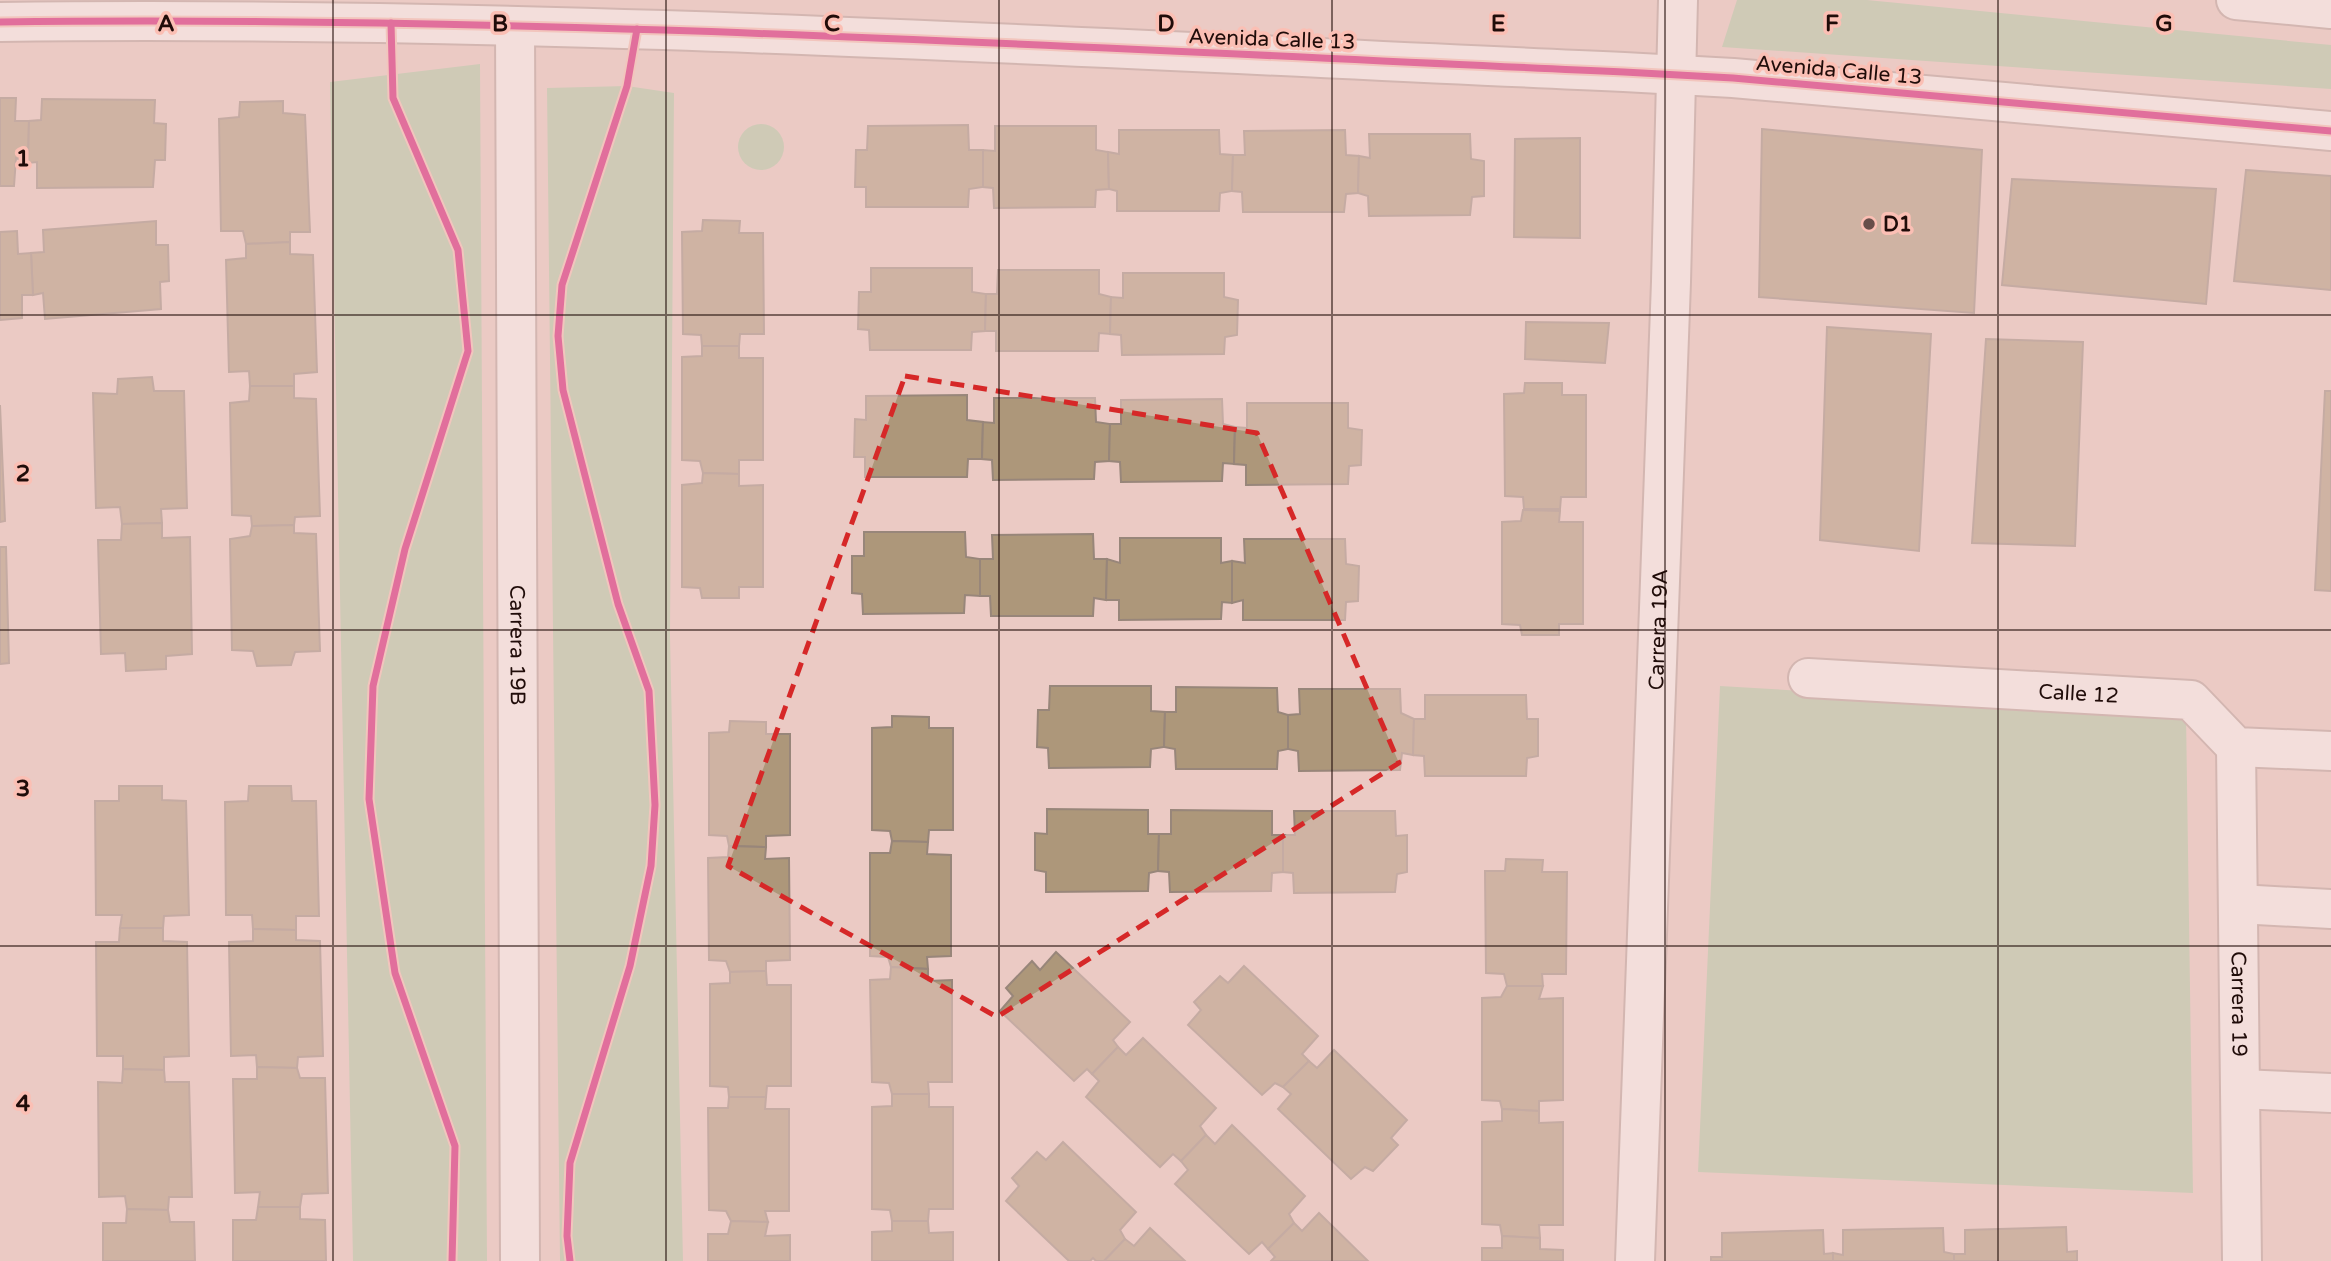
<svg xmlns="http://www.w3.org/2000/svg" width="2331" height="1261" font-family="'Varela Round',sans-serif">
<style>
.green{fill:#adc9a5}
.building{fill:#ad977a;stroke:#98867a;stroke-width:2}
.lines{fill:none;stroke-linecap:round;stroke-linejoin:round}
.minor-casing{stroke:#b79e99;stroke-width:42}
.minor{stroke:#fcf7f6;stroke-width:38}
.cycleway-casing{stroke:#fbbfb4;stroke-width:11}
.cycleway{stroke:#d6006c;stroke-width:7}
.marked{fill:none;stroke:#d62828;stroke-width:5;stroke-dasharray:14 9;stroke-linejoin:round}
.grid{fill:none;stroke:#200c09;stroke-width:2;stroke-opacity:0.55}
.poi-dot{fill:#674e4a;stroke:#fbbfb4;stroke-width:2.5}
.labels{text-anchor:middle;stroke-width:7;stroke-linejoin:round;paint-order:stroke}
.street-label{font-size:21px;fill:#200c09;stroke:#fbbfb4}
.poi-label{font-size:21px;font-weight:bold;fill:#200c09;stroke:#fbbfb4;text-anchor:start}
.grid-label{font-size:23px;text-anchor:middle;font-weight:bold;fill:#200c09;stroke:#fbbfb4;stroke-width:7;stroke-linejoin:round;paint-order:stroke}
</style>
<rect width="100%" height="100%" fill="#ebcac4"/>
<!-- green -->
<g class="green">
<path d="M1737,0H1867L2331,45V89L1722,47Z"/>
<path d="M480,64L487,1261H353L330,82Z"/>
<path d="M627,86L674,93L670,635L683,1261H560L547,88Z"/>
<circle cx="761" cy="147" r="23"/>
<path d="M1720,686L2186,714L2193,1193L1698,1172Z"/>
</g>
<!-- building -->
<g class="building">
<path d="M0,98H16L15,121H29L28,163L16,158L14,186H0Z"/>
<path d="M42,99L155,100L154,123L166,124L165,160H155L153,187L37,188V162L28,163L29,121L41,120Z"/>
<path d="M283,101V113L305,115L310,232H290V242L246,244L243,231H221L219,119L239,117L240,102Z"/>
<path d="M968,125L969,150H983V187L969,189L968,207H866V187H855L856,150H867L868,126Z"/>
<path d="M995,126H1096V150L1108,152L1109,189L1096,190L1095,207L994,208L993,188L983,187V150L995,151Z"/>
<path d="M1762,129L1982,150L1974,313L1759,297Z"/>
<path d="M1119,130H1219L1220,154L1233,155L1232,191L1220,193L1219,211H1117V191L1109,189L1108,152L1119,154Z"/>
<path d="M1345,130L1346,155L1359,156L1358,193L1346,194L1344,212H1243L1242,192L1232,191L1233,155H1245L1244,131Z"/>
<path d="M1369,134H1470L1471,159L1484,161V196L1472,197L1470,215L1369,216L1368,196L1358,193L1359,156L1370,158Z"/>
<path d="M1580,138V238L1514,237L1515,139Z"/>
<path d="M2246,170L2331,176V290L2234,281Z"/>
<path d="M2012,179L2216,189L2206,304L2002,285Z"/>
<path d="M703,220L740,221L739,233H763L764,334H740L739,346H702L701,335L683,334L682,232L702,231Z"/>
<path d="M156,221V245H168L169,281L160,282L161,309L45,319L43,293L33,295L31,253L44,252L43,230Z"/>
<path d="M17,231L18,254L31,253L33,295H22V318L0,320V232Z"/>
<path d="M290,242V254L313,255L317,372L294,374V386H250L249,371L229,372L226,260L246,258V244Z"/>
<path d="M871,268H972V292L986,294L985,331L972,332L971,350H870L869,330L858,329L859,292H871Z"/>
<path d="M998,270H1099V294L1111,297L1110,334L1099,333L1098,351H996V331H985L986,294H997Z"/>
<path d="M1123,273H1224V297L1238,300L1237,335L1225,337L1224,354L1122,355L1121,335L1110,334L1111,297L1123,298Z"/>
<path d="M1526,322L1609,323L1605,363L1525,359Z"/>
<path d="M1827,327L1931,334L1919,551L1820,540Z"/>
<path d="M1986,339L2083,342L2075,546L1972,543Z"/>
<path d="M702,346H739V358H763V460H739V474L703,473L700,461L682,460V357L702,356Z"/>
<path d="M152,377L154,391H184L187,508L161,509L162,523L122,524L120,507L96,508L93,393L117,394L118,379Z"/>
<path d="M1525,383H1562V395H1586V497H1561L1560,509H1524L1523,497L1505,496L1504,394L1524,393Z"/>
<path d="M250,386H294V398L316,399L320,516L295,517L294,525L252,526L251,516L232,515L230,403L249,401Z"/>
<path d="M2325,391H2331V591L2315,590Z"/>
<path d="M967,395V420L983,422L982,459H968L967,477H865V457H854L855,419L866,420V396Z"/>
<path d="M994,398H1095L1096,422L1110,424L1109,461L1095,462L1094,479L993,480L992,460L982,459L983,422L994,423Z"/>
<path d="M1222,399L1223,424L1235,427L1234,464L1223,463L1222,481L1121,482L1120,462L1109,461L1110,424H1121V400Z"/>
<path d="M1247,403H1348V428L1362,430L1361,465L1349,466L1348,484L1246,485V465L1234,464L1235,427L1247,428Z"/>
<path d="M0,405L5,521L0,522Z"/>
<path d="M703,473L739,474V486L763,485V587H739V598H702L700,588L682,587V485L702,483Z"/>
<path d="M1523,510L1560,511L1559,522H1583V624H1559V635H1522L1520,625L1502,624V522L1521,521Z"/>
<path d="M162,523V538L190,537L192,654L166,656V669L126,671L125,653L101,654L98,540H121L122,524Z"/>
<path d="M294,525V533L316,534L320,651L295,652L291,665L257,666L253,651L232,650L230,539L250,536L252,526Z"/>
<path d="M864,532H965L966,557L980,559V596L965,595L964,613L863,614L862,594L852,593V556H864Z"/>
<path d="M1093,534L1094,559H1107L1106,600L1094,598L1093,616H991L990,596H980V559H993L992,535Z"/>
<path d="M1120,538H1221V563L1232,561V603L1222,602L1221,619L1119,620V600H1106L1107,559L1120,563Z"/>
<path d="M1244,539H1345L1346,564L1359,566L1358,601L1346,602L1345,620H1243V600L1232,603V561L1245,563Z"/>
<path d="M0,547H6L9,663L0,664Z"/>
<path d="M1050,686H1151V711L1165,712L1164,747L1151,749L1150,767L1049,768L1048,748L1037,747L1038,710H1049Z"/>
<path d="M1176,687L1277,688L1278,712L1288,715V749L1278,751L1277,769H1176L1175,749L1164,747L1165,712H1176Z"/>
<path d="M1299,689H1400L1401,713L1414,719L1413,755L1402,753L1400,770L1299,771L1298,751L1288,749V715L1300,714Z"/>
<path d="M1425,695H1526L1527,719H1538V756L1527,758L1526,776H1425L1424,756L1413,755L1414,719H1425Z"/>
<path d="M892,716L929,717V728H953V830H929L928,842L892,841L890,831L872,830V728L892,727Z"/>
<path d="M730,721L766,722V734H790V835L766,836V847L729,846L727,836L709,835V733L729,732Z"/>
<path d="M119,786H162V800L186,801L189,915L164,916L163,928H120L122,915H96L95,801H119Z"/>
<path d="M249,786H291L292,801H316L319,916H296V930L253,929L252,915H226L225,802L248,801Z"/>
<path d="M1047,809L1148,810V834H1159L1158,871L1149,873L1148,891L1046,892V872L1035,870V833L1047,834Z"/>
<path d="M1171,810L1272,811V835H1283V872L1272,873L1271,891L1170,892L1169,872L1158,871L1159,834H1171Z"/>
<path d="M1294,811H1395L1396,836L1407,835V872L1397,874L1395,892L1294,893L1293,873L1283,872V835H1295Z"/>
<path d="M892,841L928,842L927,854L951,855V956L927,957L928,969L891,967L888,957L870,956V853H890Z"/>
<path d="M729,846L766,847L765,859L789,858L790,960L766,961V971L730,972L726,961L709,960L708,858L728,857Z"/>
<path d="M1506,859L1543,860L1542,872H1567L1566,974H1542L1543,986H1507L1504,974L1486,973L1485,871H1505Z"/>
<path d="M120,928H163V941L187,942L189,1056L164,1057V1070L123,1069V1056H97L96,942H119Z"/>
<path d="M253,929L296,930V940L320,941L323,1056L298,1057L297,1068L257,1067L256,1055L231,1056L229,942L253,941Z"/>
<path d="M1056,952L1130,1022L1113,1040L1118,1047L1092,1074L1087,1069L1074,1081L1000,1011L1013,996L1006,988L1032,961L1040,970Z"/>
<path d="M1244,966L1318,1036L1302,1054L1309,1061L1283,1087L1275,1083L1262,1095L1188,1025L1201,1010L1194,1002L1220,976L1228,983Z"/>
<path d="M891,967L928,969V981L952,980V1082H928L929,1094H892L889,1083L872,1082L870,980L890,979Z"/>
<path d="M766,971L767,985H791V1086H767L766,1097H729L728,1087L710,1086V984L730,983V972Z"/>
<path d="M1507,986H1543L1539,999L1563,998V1100L1539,1101V1111L1502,1109L1500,1101L1482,1100V998L1501,997Z"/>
<path d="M1143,1038L1216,1108L1200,1126L1206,1135L1181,1161L1173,1154L1160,1167L1086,1097L1099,1081L1092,1074L1118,1047L1126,1055Z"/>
<path d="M1334,1050L1407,1120L1391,1138L1398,1145L1373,1171L1365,1167L1351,1179L1278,1109L1291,1094L1283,1087L1309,1061L1317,1068Z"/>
<path d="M257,1067L297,1068L300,1078H325L328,1193L302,1194L300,1207H258L260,1192L235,1193L233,1079H257Z"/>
<path d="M123,1069L164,1070L165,1082H189L192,1197H169L168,1210L127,1209L125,1196L99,1197L98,1082L122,1083Z"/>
<path d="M892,1094H929V1107H953V1209H929L928,1221H892L890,1210L872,1209V1107L892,1106Z"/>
<path d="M729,1097H766L765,1109H789V1211H765L768,1222L731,1221L726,1211L709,1210L708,1108H728Z"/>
<path d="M1502,1109L1539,1111V1123L1563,1122V1225H1539L1540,1238L1502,1236L1500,1225L1482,1224V1122L1502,1121Z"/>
<path d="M1232,1125L1305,1196L1289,1214L1294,1223L1268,1249L1262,1242L1249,1254L1175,1184L1188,1170L1181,1161L1206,1135L1215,1144Z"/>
<path d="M1063,1142L1136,1212L1120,1230L1125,1239L1104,1261H1096L1093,1258L1090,1261H1069L1006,1201L1019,1186L1012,1178L1037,1152L1046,1160Z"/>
<path d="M258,1207H300V1219L325,1220L326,1261H233V1220H256Z"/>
<path d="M127,1209L168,1210L170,1222H194L195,1261H103V1223H126Z"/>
<path d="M1319,1213L1368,1261H1271L1275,1257L1268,1249L1294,1223L1302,1231Z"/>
<path d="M731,1221L768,1222L765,1236L790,1235V1261H708V1234H728Z"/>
<path d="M892,1221H928L929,1233L953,1232V1261H872V1232L892,1231Z"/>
<path d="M2066,1227L2067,1252L2077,1251V1261H1954V1254H1965V1230Z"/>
<path d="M1150,1228L1185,1261H1104L1125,1239L1134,1246Z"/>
<path d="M1943,1228L1944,1252L1954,1254V1261H1833V1253L1843,1255V1230Z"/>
<path d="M1823,1230L1824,1254L1833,1253V1261H1711V1257H1722V1233Z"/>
<path d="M1502,1236L1540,1238V1249L1563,1250V1261H1482V1248H1502Z"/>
</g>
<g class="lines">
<!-- minor casing -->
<g class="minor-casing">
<g id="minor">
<path d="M2236,0L2331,9"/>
<path d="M0,22C542,15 1083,48 1624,72L1733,78L2331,131"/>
<path id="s1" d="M515,27L520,1261"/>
<path id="s2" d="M1808,678L2191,700L2236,747L2331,751"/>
<path id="s3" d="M2236,747L2242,1261"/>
<path d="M2238,904L2331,909"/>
<path d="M2240,1089L2331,1093"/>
<path id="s4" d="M1635,1261L1671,282L1678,0"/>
</g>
</g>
<!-- minor -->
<use href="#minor" class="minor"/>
<!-- cycleway casing -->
<g class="cycleway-casing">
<g id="cycleway">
<path d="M0,22C542,15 1083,48 1624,72L1733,78L2331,131"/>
<path d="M391,23L393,98L458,250L468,351L405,549L373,686L369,799L395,973L455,1146L452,1261"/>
<path d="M570,1261L567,1236L570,1163L630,966L651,866L655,805L649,691L618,604L563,390L558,336L562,285L627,86L637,29"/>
</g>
</g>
<!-- cycleway -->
<use href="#cycleway" class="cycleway"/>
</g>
<!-- marked area -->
<path d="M0 0H2331V1261H0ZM905,376L1257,433L1399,763L997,1017L728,866Z" fill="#ebcac4" fill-opacity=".55" fill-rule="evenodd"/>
<path class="marked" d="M905,376L1257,433L1399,763L997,1017L728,866Z"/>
<!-- grid -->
<path class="grid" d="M333,0V1261M666,0V1261M999,0V1261M1332,0V1261M1665,0V1261M1998,0V1261M0,315H2331M0,630H2331M0,946H2331"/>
<!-- markers -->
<circle class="poi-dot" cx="1869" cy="224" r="7"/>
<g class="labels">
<!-- street labels -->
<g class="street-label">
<text transform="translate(1272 39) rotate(2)" y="7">Avenida Calle 13</text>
<text transform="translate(1839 70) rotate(5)" y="7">Avenida Calle 13</text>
<text dy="7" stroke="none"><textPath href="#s4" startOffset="632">Carrera 19A</textPath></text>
<text dy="7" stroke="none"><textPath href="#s1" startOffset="618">Carrera 19B</textPath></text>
<text dy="7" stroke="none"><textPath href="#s2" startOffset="271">Calle 12</textPath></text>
<text dy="7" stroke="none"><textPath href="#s3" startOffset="257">Carrera 19</textPath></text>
</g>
<!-- poi labels -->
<g class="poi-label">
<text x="1883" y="231">D1</text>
</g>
</g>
<g class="grid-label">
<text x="166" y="31">A</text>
<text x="500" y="31">B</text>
<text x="832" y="31">C</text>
<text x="1166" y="31">D</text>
<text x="1498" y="31">E</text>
<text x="1832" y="31">F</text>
<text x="2164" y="31">G</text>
<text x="23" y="166">1</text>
<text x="23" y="481">2</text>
<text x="23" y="796">3</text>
<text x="23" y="1111">4</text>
</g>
</svg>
